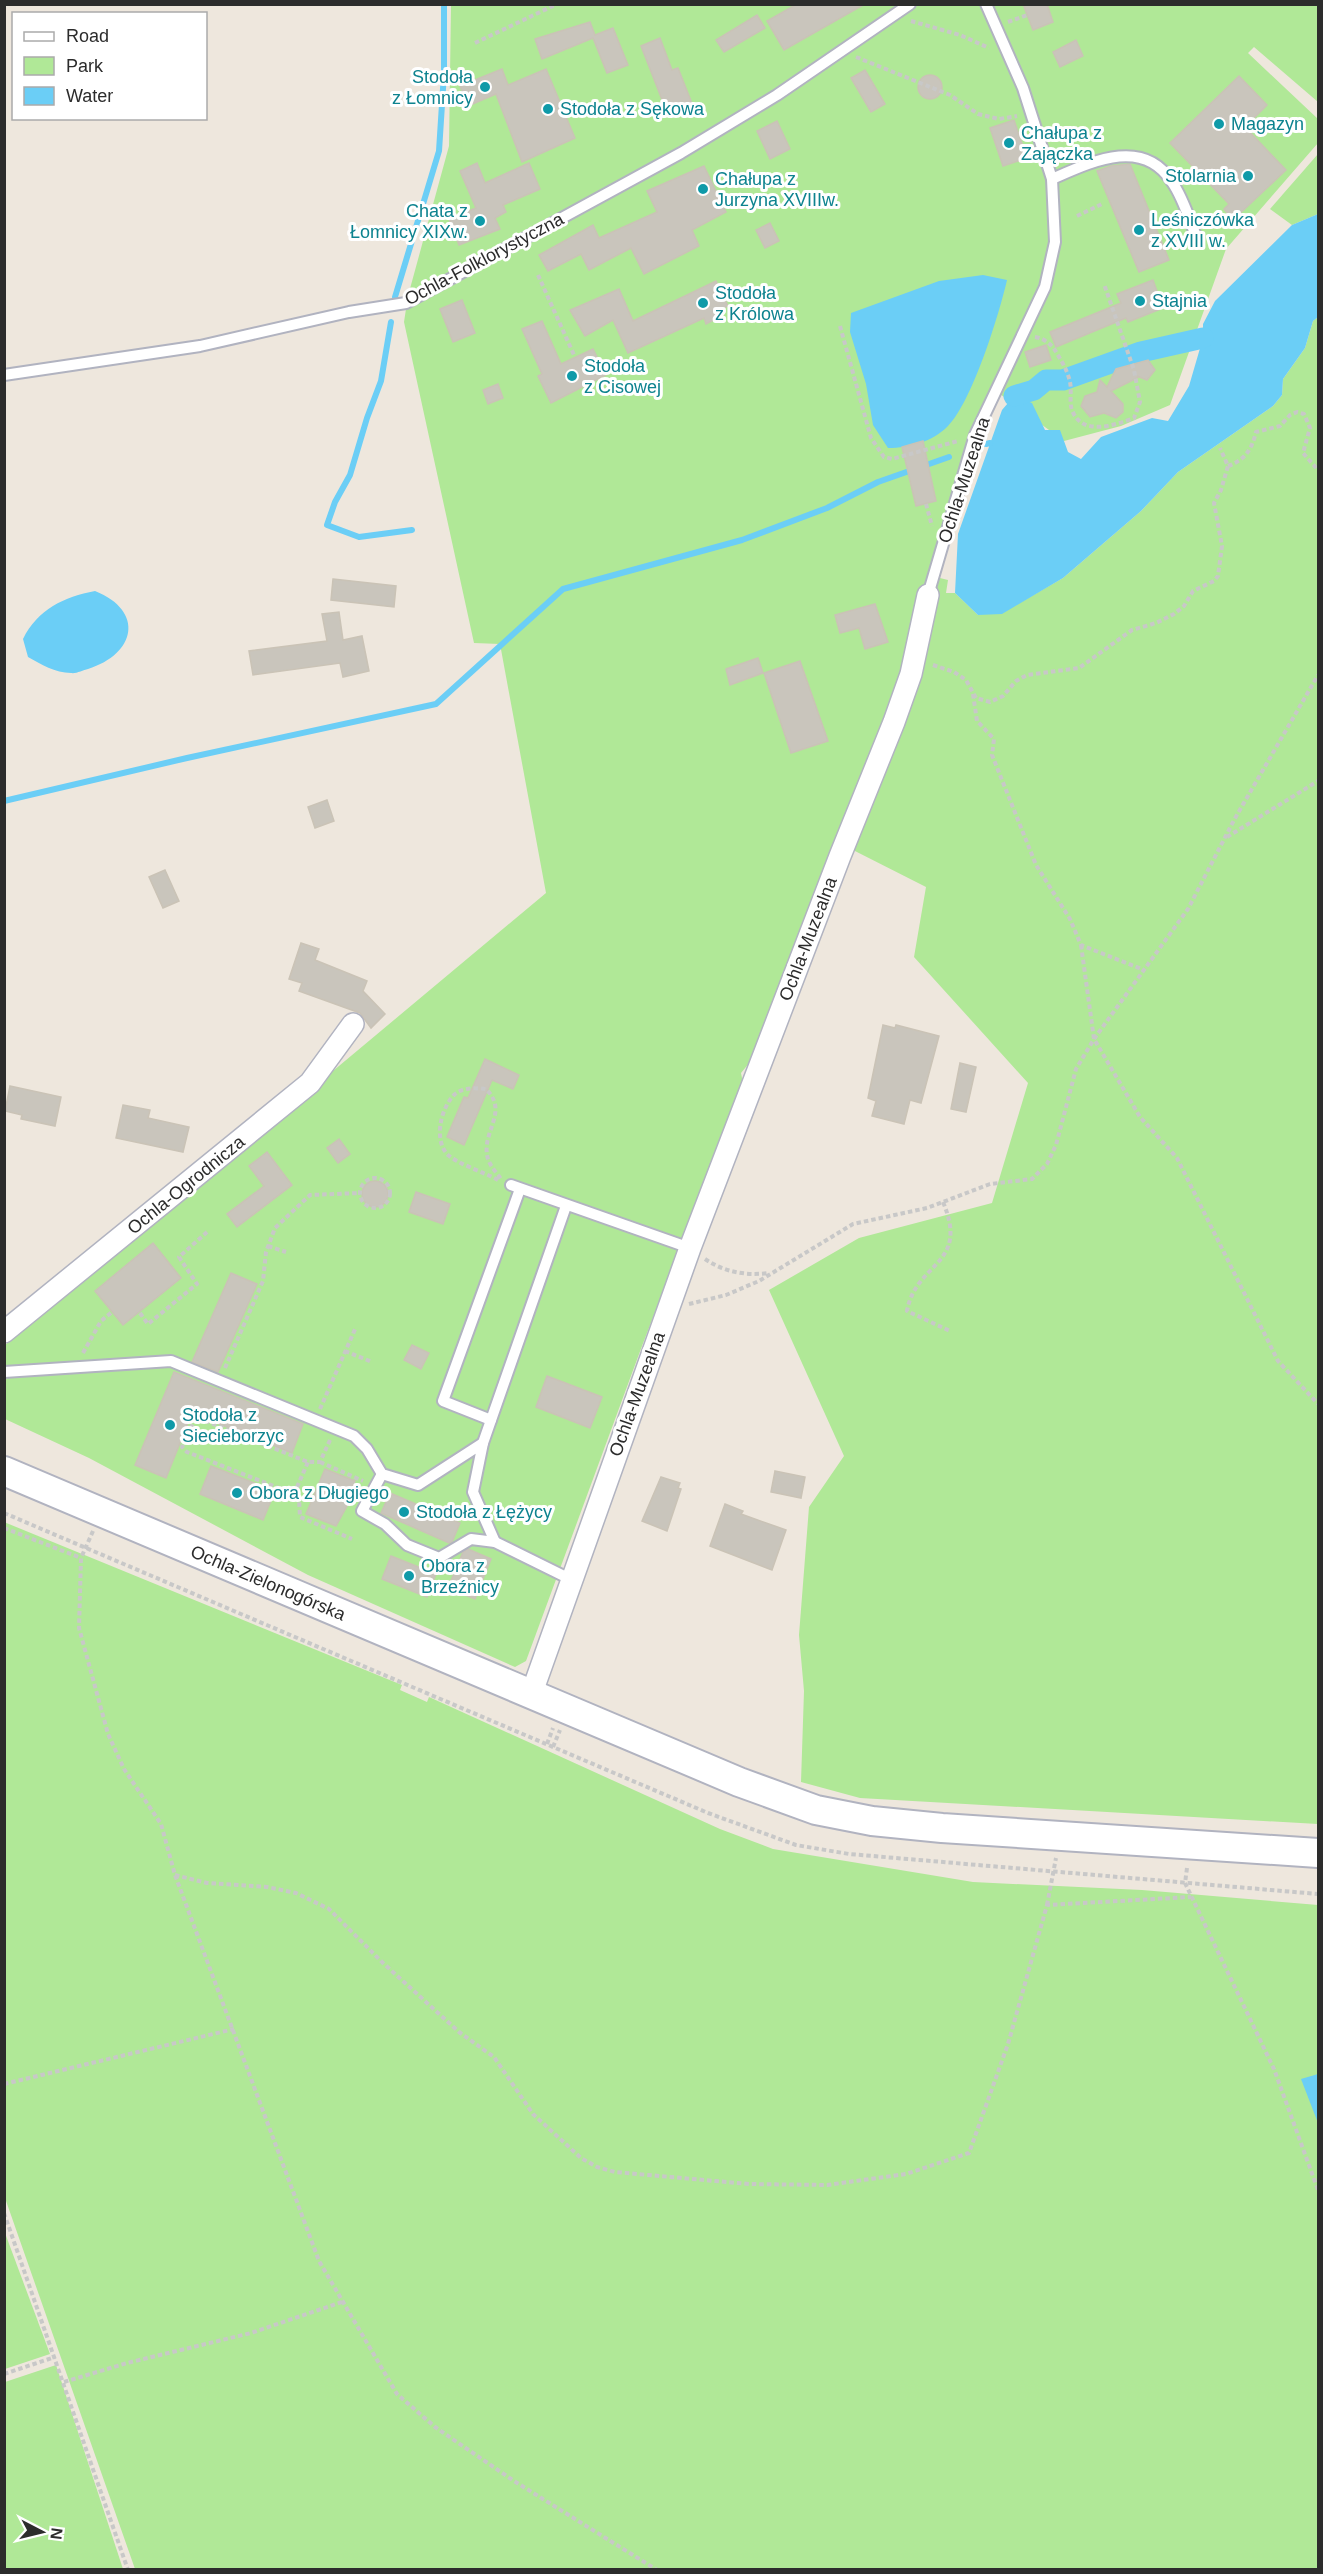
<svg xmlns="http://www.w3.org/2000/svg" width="1323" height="2574" font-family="Arial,sans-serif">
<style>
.green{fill:#b0e897}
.water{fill:#6bcef6}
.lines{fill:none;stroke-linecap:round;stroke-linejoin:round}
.stream{stroke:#6bcef6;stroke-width:6}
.canal{stroke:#6bcef6;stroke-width:21}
.building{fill:#c9c5bc;stroke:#cac3b6;stroke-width:1.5}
.lane-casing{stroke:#b1b3c0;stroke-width:14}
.street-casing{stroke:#b1b3c0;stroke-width:24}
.secondary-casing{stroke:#b1b3c0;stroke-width:32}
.path{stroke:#c8c8c8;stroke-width:4;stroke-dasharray:4.5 3;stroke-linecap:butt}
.lane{stroke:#fff;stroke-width:10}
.street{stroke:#fff;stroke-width:21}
.secondary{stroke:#fff;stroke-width:28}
.culture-dot{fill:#0f9aa8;stroke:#fff;stroke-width:2}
.labels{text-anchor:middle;stroke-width:6;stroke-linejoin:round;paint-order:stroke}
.culture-label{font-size:18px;fill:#0d838f;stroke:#fff;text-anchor:start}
.street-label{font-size:18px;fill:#2c2c2c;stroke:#fff}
</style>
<rect width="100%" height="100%" fill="#eee7dd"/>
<!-- green -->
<g class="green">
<path d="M451,5H1318V102L1254,47L1248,53L1318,119V143L1226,249L1170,405L1121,426L1064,441L996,391L975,435L932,576L948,580L946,593H955L978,615L1023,601L1063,578L1141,511L1178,472L1273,406L1282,395L1283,379L1305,348L1313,321L1318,317V1824L860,1798L801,1782L804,1691L799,1635L809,1507L844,1456L769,1290L859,1238L992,1203L1028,1083L914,957L926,887L851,849L755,1056L741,1073L743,1083L642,1346L526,1661L515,1667L308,1575L89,1458L5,1419V1345L546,893L500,644L474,643L404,322L408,296L449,146Z"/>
<path d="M1318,154V214L1292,225L1270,209Z"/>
<path d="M4,1522L402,1685L400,1690L427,1702L429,1697L720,1829L773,1849L973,1882L1142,1890L1318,1905V2569H135L5,2198Z"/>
<path d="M5,2233L50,2354L5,2369H4Z"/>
<path d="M56,2365L123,2569H5V2382Z"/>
</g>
<!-- water -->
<g class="water">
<path d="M1318,214V317L1313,321L1305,348L1283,379L1282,395L1273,406L1178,472L1141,511L1063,578L1002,614L978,615L955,593L958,534L1002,410L1014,396L1032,403L1045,430H1060L1068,452L1081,459L1101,437L1152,418L1168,421L1189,386L1203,338V324L1215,301L1292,225Z"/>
<path d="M983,275L1007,280C999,315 972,402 948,426C932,442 910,448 888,448L873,425L866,384L850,332L851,313L939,281Z"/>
<path d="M95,591C145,611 136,654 88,669C83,670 76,674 71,673C55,673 41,664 28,657L23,639C38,609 64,597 95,591Z"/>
<path d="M1318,2074V2123L1301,2079Z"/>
</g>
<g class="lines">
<!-- stream -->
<g class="stream">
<path d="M395,297L439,151L444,73V4"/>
<path d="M391,322L381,381L367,418L350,475L335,502L327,525L359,537L412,530"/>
<path d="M986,444L990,443"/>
<path d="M4,801L187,758L436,704L563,589L742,540L827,508L878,482L949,457"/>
</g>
<!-- canal -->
<path class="canal" d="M1014,396L1034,390L1046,380H1063L1141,352L1203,338"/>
</g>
<!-- building -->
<g class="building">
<path d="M797,4H865L784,50L767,21Z"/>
<path d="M1023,4H1047L1053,22L1033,30Z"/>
<path d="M757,15L765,28L724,52L716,40Z"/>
<path d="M590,22L595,35L613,28L628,65L607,73L593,38L542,59L535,39Z"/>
<path d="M660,38L672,70L678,68L693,106L668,115L641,46Z"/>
<path d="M1076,40L1083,56L1060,67L1053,52Z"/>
<path d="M502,69L508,85L546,69L575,138L522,162L496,94L468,106L460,86Z"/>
<path d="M865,70L885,104L871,112L851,78Z"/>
<circle cx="930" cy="87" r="12"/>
<path d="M1239,76L1267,105L1245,127L1286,170L1233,220L1224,209L1229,204L1170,143Z"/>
<path d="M1014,120L1027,158L1003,166L990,128Z"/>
<path d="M777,121L790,149L770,159L757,131Z"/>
<path d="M477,163L485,183L529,163L540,189L503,205L506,212L495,218L500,229L459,245L449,219L476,208L460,171Z"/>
<path d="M1130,164L1169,260L1139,272L1097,171L1111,166Z"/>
<path d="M704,166L726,212L692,230L699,246L644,274L631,248L589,270L581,254L548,271L539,255L593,225L599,238L657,212L647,191Z"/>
<path d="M770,223L779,241L765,248L756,230Z"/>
<path d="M1153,280L1163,308L1128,322L1126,318L1056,347L1050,332L1121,303L1117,294Z"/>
<path d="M716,281L728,306L717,311L720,317L706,324L704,318L628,353L613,320L585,336L570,310L619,289L633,321Z"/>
<path d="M462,300L475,333L453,342L440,309Z"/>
<path d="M542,321L561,364L593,349L606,375L551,403L538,376L542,374L522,329Z"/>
<path d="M1046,345L1051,360L1030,367L1025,352Z"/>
<path d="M1148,360L1155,370L1147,380L1137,376L1139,377L1111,391L1123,404V412L1116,418L1104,413L1090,417L1081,406L1085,396L1097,392L1100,380L1107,387L1116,369Z"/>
<path d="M498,384L503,398L488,404L483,390Z"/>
<path d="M923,441L936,501L916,506L902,447Z"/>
<path d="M333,579L396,586L394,607L331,600Z"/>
<path d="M875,604L888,642L865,649L859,628L840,633L835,615Z"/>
<path d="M339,612L343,640L362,636L369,671L343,677L340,663L253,675L249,651L327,641L322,614Z"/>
<path d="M758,658L763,673L730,685L726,669Z"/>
<path d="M800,661L828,741L791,753L764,673Z"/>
<path d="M327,800L334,821L315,828L308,807Z"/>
<path d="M165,870L179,901L163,908L149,877Z"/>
<path d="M301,943L319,949L315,960L367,981L363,991L385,1014L371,1028L360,1013L299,991L302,983L289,979Z"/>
<path d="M883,1025L895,1028L896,1025L939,1036L921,1103L910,1100L904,1124L872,1116L876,1101L868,1098Z"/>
<path d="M485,1059L519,1075L513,1089L492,1080L464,1145L447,1137L464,1097L468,1098Z"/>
<path d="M960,1063L976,1067L966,1112L951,1109Z"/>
<path d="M10,1086L61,1097L55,1126L21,1119L22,1115L5,1111Z"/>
<path d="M123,1105L150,1110L148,1118L189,1127L183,1152L116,1138Z"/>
<path d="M339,1139L350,1154L338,1163L327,1148Z"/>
<path d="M267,1152L292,1185L237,1227L227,1214L264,1186L249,1166Z"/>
<circle cx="375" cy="1194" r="13"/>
<path d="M416,1192L450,1204L443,1224L409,1212Z"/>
<path d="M153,1243L181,1278L123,1325L95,1291Z"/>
<path d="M231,1273L257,1284L218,1372L192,1362Z"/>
<path d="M412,1345L429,1353L421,1369L404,1360Z"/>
<path d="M174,1372L303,1424L292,1453L192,1413L166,1478L135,1465Z"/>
<path d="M547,1376L602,1397L590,1428L536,1407Z"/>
<path d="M211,1466L275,1491L263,1520L200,1494Z"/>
<path d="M325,1469L355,1481L349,1496L352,1497L336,1526L306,1514Z"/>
<path d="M775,1471L805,1477L801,1498L771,1492Z"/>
<path d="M661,1477L680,1483L678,1488L681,1489L667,1531L642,1521Z"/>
<path d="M390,1493L460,1523L452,1542L449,1543L381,1513Z"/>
<path d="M725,1504L743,1511L741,1514L786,1530L772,1570L710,1546Z"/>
<path d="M468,1549L491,1559L475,1599L448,1588L463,1552Z"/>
<path d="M391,1556L436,1574L427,1597L382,1579Z"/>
</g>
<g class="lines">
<!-- lane casing -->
<g class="lane-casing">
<g id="lane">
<path d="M1052,179C1091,162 1143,136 1172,182C1184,199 1190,222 1198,241"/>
<path d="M4,375L200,346L349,312L406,303L681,153L777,95L910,4"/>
<path d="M928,595L975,435L1045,287L1055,242L1052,179L1023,88L986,4"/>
<path d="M511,1185L690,1248"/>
<path d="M4,1372L171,1361L354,1436L367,1449L382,1474L418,1485L483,1443L473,1492L495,1542"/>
<path d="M491,1420L443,1401L520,1189"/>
<path d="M483,1443L566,1206"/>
<path d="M382,1474L362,1511L385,1524L407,1545L439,1558L471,1539L495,1542L570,1579"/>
</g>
</g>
<!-- street casing -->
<g class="street-casing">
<g id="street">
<path d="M4,1332L310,1083L353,1024"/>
<path d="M531,1695L690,1248L840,856L894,722L911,674L928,595"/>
</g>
</g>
<!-- secondary casing -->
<g class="secondary-casing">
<path id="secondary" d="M4,1471L739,1782L816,1810L872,1821L942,1828L1318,1853"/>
</g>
<!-- path -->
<g class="path">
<path d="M911,21L960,35L989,48"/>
<path d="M1008,22L1027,15"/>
<path d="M475,43L557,4"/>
<path d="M856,57L950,95L978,114L999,119L1017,116"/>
<path d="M1077,216L1104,203"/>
<path d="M538,275L574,355"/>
<path d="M840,326L871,438L884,457L892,459L958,441"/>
<path d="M1035,337C1047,339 1054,347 1059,357C1064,365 1068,373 1070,382C1072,391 1069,402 1072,410C1082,437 1115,425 1134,418L1140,402L1134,370L1104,284"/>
<path d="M1228,466C1245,460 1252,449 1256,432L1280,426L1290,415L1297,412L1304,414L1310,428L1303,453L1318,470"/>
<path d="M926,504L932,526"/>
<path d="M933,665L954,672L966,680L976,698L990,702L1003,696L1016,681L1027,675L1079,668L1132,630L1156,623L1174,614L1184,606L1193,591L1214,581L1218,576L1222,546L1214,503L1221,490L1228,466L1220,448"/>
<path d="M973,694L977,721L994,739L992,755L1036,865L1070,919L1081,945L1144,970"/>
<path d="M1227,837L1318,781"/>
<path d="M1081,945L1094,1039L1140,1117L1177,1158L1278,1361L1318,1404"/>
<circle cx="375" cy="1193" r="15"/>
<path d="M498,1180C486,1173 458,1164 448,1155C433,1140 441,1108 454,1095C462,1087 476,1088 486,1089C510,1113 480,1132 488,1159C490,1166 497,1173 501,1179"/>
<path d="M943,1202C970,1266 916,1261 907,1311L950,1331"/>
<path d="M268,1246L286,1252"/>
<path d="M705,1259C724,1272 746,1276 769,1273"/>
<path d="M689,1304L726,1295L759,1281L853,1224L927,1208L990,1184L1032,1179L1047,1164L1056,1145L1076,1069L1094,1039L1188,909L1234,820L1318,675"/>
<path d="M140,1313L148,1324L197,1284L179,1257L207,1232"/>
<path d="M345,1351L372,1362"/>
<path d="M83,1353L101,1321L112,1312"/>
<path d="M225,1368L263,1281L266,1252L275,1228L310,1195L360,1193"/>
<path d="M320,1409L356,1327"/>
<path d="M330,1440L320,1462H308L196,1417L182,1447L187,1452L294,1494L299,1499L300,1517L352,1539"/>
<path d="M320,1462L363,1481"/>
<path d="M294,1494L308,1462"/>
<path d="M4,1513L708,1813L796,1845L849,1854L1318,1894"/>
<path d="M4,1528L81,1558"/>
<path d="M93,1531L81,1558L79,1628L108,1734L124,1769L161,1824L175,1875L319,2261L397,2394L435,2427L514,2481L657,2570"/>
<path d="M547,1744L553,1728"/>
<path d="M553,1747L560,1730"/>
<path d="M1187,1868L1185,1883L1274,2069L1318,2190"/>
<path d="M175,1875L207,1883L267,1887L296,1893L329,1909L383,1963L459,2032L494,2057L533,2114L581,2158L597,2167L615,2172L749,2184L827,2185L906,2174L969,2153L1008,2044L1047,1905L1191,1897"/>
<path d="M1047,1905L1056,1858"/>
<path d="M4,2084L234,2029"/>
<path d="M4,2213L128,2570"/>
<path d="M4,2374L55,2357"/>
<path d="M64,2382L127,2363L251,2333L342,2302"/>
</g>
<!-- lane -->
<use href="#lane" class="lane"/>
<!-- street -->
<use href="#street" class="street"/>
<!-- secondary -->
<use href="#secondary" class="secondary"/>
</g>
<!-- markers -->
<g class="culture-dot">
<circle cx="485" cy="87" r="6"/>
<circle cx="548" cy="109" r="6"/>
<circle cx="1219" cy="124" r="6"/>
<circle cx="1009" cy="143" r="6"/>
<circle cx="1248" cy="176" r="6"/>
<circle cx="703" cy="189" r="6"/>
<circle cx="480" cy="221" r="6"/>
<circle cx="1139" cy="230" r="6"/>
<circle cx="1140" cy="301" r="6"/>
<circle cx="703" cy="303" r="6"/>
<circle cx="572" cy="376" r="6"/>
<circle cx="170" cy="1425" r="6"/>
<circle cx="237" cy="1493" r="6"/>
<circle cx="404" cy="1512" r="6"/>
<circle cx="409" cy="1576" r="6"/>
</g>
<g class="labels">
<!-- culture labels -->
<g class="culture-label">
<text x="473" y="83" text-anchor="end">Stodoła<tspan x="473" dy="21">z Łomnicy</tspan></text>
<text x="560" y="115">Stodoła z Sękowa</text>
<text x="1231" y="130">Magazyn</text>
<text x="1021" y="139">Chałupa z<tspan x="1021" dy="21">Zajączka</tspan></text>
<text x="1236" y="182" text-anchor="end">Stolarnia</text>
<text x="715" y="185">Chałupa z<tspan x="715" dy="21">Jurzyna XVIIIw.</tspan></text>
<text x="468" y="217" text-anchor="end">Chata z<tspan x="468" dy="21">Łomnicy XIXw.</tspan></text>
<text x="1151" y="226">Leśniczówka<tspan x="1151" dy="21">z XVIII w.</tspan></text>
<text x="715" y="299">Stodoła<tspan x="715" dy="21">z Królowa</tspan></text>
<text x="1152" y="307">Stajnia</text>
<text x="584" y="372">Stodoła<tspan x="584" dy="21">z Cisowej</tspan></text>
<text x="182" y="1421">Stodoła z<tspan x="182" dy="21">Siecieborzyc</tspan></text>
<text x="249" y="1499">Obora z Długiego</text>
<text x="416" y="1518">Stodoła z Łężycy</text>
<text x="421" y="1572">Obora z<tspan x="421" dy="21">Brzeźnicy</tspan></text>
</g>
<!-- street labels -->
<g class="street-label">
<text transform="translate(484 259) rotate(-28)" y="6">Ochla-Folklorystyczna</text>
<text transform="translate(964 480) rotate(-72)" y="6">Ochla-Muzealna</text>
<text transform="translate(808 939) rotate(-69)" y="6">Ochla-Muzealna</text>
<text transform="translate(186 1185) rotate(-39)" y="6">Ochla-Ogrodnicza</text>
<text transform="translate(637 1394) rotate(-70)" y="6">Ochla-Muzealna</text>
<text transform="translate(268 1583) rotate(23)" y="6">Ochla-Zielonogórska</text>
</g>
</g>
<!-- border -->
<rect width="1323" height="2574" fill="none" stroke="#2c2c2c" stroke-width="12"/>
<!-- legend -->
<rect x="12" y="12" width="195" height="108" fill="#ffffff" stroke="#ababab" stroke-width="1.5"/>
<rect x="24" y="32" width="30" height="9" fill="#ffffff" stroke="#ababab" stroke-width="1.5"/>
<text x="66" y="42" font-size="18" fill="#2c2c2c">Road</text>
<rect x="24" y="57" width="30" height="18" fill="#b0e897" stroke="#ababab" stroke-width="1.5"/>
<text x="66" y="72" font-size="18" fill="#2c2c2c">Park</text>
<rect x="24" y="87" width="30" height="18" fill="#6bcef6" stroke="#ababab" stroke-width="1.5"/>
<text x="66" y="102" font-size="18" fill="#2c2c2c">Water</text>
<!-- north arrow -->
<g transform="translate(42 2532) rotate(97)" stroke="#ffffff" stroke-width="4.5" paint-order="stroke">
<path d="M0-4.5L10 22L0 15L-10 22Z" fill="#2c2c2c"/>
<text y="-9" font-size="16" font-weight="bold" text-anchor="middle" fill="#2c2c2c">N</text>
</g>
</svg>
